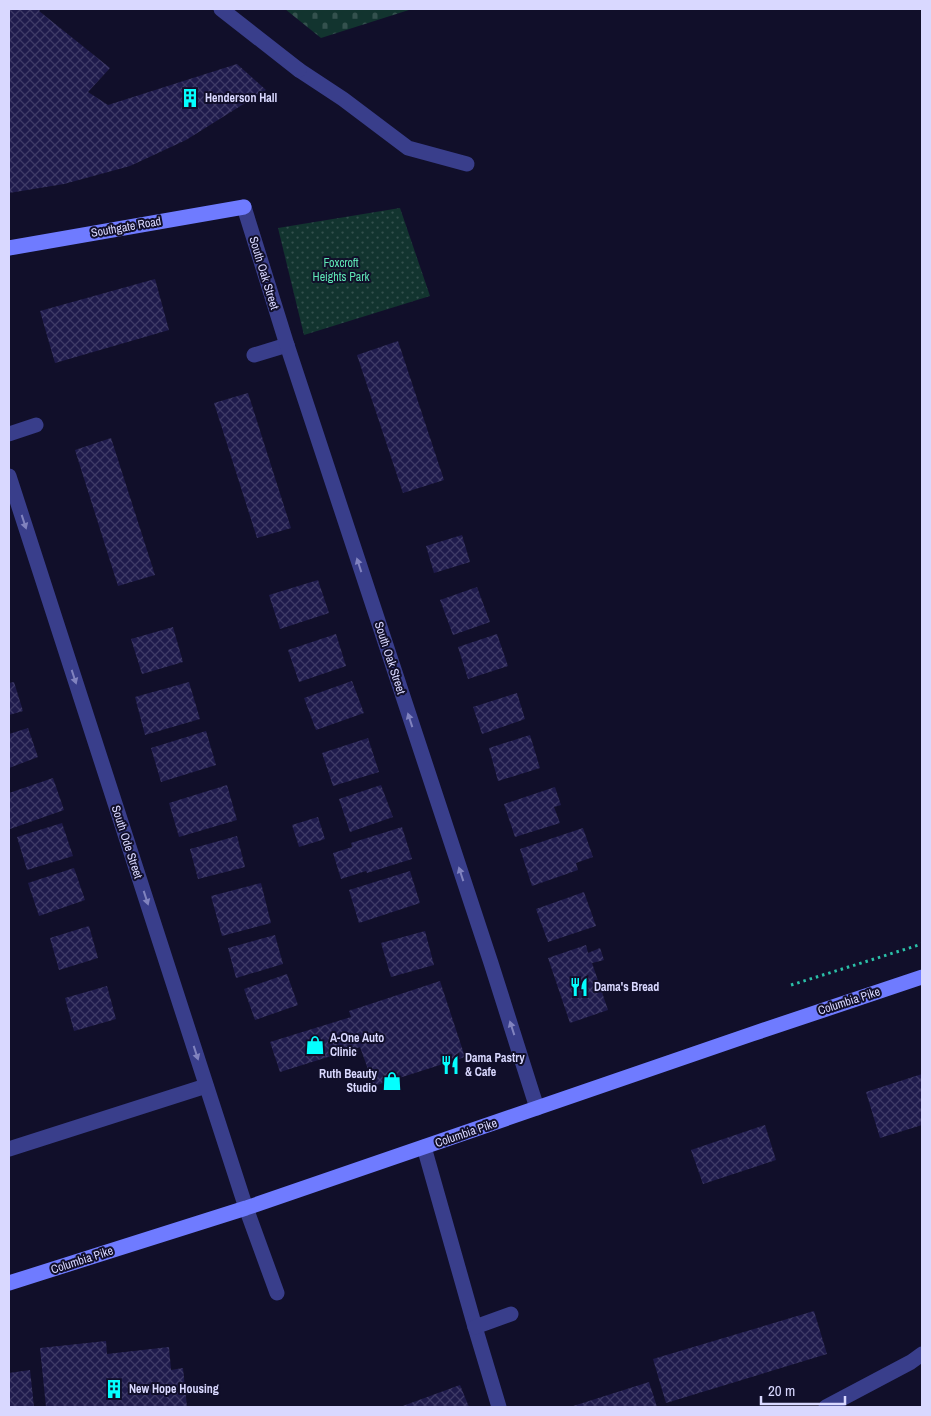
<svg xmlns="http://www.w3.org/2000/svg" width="931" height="1416" font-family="'Archivo Narrow',sans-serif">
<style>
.cemetery{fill:url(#cemetery-stones)}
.park{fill:url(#park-dots)}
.building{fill:url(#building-cross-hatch)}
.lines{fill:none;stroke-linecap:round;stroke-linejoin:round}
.path{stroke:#2bc0a8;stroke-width:3;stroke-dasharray:2.5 4;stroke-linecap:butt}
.lane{stroke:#393e8b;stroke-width:15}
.street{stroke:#393e8b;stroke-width:15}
.secondary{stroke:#6f7bff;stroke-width:15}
.oneway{fill:#8183bf}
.labels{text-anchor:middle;stroke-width:4;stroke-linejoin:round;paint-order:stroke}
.poi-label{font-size:12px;font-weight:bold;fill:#d9d8ff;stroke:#110f2a;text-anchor:start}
.street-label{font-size:12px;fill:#d9d8ff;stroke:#110f2a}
.park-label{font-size:12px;fill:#5ee5b5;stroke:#110f2a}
</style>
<defs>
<pattern id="cemetery-stones" width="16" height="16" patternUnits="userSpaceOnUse" patternTransform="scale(1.25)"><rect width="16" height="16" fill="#12342f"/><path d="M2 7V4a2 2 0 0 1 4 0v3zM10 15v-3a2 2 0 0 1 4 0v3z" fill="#34514e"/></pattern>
<pattern id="park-dots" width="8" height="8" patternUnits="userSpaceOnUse" patternTransform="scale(1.25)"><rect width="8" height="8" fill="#12342f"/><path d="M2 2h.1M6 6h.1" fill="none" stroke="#34514e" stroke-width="1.8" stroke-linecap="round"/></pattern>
<pattern id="building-cross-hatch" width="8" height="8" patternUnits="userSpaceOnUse" patternTransform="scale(1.25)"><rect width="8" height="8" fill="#1f1b4c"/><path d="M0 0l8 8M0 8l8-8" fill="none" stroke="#3f3b67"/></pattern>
</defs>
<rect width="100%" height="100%" fill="#110f2a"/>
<!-- cemetery -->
<path class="cemetery" d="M285,9H412L321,38Z"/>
<!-- park -->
<path class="park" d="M400,208L430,296L304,335L278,228Z"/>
<!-- building -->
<g class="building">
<path d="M9,9H41L39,11L110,68L88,92L108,105L237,64L266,90L186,140L130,166L64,184L9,193Z"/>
<path d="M155,279L169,330L55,363L40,311Z"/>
<path d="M398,341L444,480L403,493L357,355Z"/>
<path d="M248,393L291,528L257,538L214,403Z"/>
<path d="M111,438L155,575L118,586L75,450Z"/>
<path d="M462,535L470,562L434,573L426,546Z"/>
<path d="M318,580L329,613L280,629L269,595Z"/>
<path d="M477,587L490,622L453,635L440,600Z"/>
<path d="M173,627L183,662L142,674L131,639Z"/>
<path d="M336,634L346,666L299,682L288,650Z"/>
<path d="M497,634L508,666L468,679L458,647Z"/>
<path d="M352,681L364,713L316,730L304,698Z"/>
<path d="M14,682L23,711L9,715V683Z"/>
<path d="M189,682L200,719L145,735L135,697Z"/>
<path d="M517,693L525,719L482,734L473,707Z"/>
<path d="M28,728L38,757L9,768V734Z"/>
<path d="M206,731L216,765L161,782L151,748Z"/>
<path d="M530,735L540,768L498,781L489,748Z"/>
<path d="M368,738L379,772L333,786L322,753Z"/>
<path d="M53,778L64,810L10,829L9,825V793Z"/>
<path d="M227,785L237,820L179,837L169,803Z"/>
<path d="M381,785L393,817L350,832L339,799Z"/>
<path d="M555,787L561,805L554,807L560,823L515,837L504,804Z"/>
<path d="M318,817L325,839L299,847L292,825Z"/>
<path d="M62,823L73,856L27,870L17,837Z"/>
<path d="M402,827L412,859L367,873L366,871L341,879L333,853L352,847L351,843Z"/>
<path d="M583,828L593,857L576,863L578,870L532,886L520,849Z"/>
<path d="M237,836L245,867L198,879L190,849Z"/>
<path d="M74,868L85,900L39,916L28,883Z"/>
<path d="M410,871L420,903L359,923L349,890Z"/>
<path d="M261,883L271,923L222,936L211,896Z"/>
<path d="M584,892L596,926L548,942L536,909Z"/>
<path d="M89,926L98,958L59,970L50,938Z"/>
<path d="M425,931L434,965L391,977L381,943Z"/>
<path d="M275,935L283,964L236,978L228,948Z"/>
<path d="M586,945L588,953L600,948L604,960L592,963L608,1010L570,1023L548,958Z"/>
<path d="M287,974L298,1005L255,1020L244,989Z"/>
<path d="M440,981L465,1057L374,1086L360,1047L280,1072L270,1042L351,1017L349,1011Z"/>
<path d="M107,986L116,1019L74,1031L65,998Z"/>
<path d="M922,1074V1125L880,1138L866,1092Z"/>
<path d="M765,1125L776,1160L703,1184L691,1150Z"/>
<path d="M814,1311L827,1354L666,1403L653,1359Z"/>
<path d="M106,1341L107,1354L169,1347L171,1370L183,1368L187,1407H46L40,1348Z"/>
<path d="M30,1370L34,1407H9V1373Z"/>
<path d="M649,1382L657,1407H570Z"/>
<path d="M460,1385L469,1407H400Z"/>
</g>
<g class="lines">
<!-- path -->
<path class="path" d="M791,985L922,944"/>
<!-- lane -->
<g class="lane">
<path d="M299,70L343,99L408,148L467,164"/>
<path d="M254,355L287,345"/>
<path d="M9,434L36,425"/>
<path d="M424,1147L475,1327L499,1407"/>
<path d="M9,1149L206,1086"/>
<path d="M246,1208L277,1293"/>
<path d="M475,1327L511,1314"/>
<path d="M826,1407L911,1362L922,1354"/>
</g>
<!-- street -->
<g class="street">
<path d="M221,9L299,70"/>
<path d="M244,207L287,345L491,963L537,1108"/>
<path d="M9,476L246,1208"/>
</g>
<!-- secondary -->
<g class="secondary">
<path d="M9,248L244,207"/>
<path d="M9,1283L246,1208L752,1034L922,977"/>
</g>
</g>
<!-- one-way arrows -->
<defs><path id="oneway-solid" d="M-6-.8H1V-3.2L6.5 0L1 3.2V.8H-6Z" transform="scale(1.25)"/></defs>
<g class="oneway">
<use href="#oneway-solid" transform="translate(24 522) rotate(72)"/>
<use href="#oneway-solid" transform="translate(359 565) rotate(-108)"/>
<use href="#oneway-solid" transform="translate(74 677) rotate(72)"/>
<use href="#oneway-solid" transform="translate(410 720) rotate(-108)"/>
<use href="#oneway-solid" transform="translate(461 874) rotate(-108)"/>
<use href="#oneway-solid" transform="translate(146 898) rotate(72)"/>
<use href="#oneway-solid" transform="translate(512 1028) rotate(-108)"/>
<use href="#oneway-solid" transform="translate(196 1053) rotate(72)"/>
</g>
<!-- icons -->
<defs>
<g id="building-bare" transform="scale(1.5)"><path d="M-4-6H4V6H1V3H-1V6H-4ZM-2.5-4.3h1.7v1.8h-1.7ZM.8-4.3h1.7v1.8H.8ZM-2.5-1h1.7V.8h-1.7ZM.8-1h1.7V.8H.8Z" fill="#04fffe" stroke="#110f2a" stroke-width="2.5" paint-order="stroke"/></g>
<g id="restaurant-bare" transform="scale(1.5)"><path d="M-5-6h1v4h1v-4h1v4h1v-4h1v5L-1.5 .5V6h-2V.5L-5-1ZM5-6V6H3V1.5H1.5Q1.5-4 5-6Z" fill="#04fffe" stroke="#110f2a" stroke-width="2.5" paint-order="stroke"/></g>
<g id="shop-bare" transform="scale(1.5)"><path d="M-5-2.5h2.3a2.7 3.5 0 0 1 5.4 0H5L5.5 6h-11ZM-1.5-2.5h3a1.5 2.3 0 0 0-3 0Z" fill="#04fffe" stroke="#110f2a" stroke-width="2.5" paint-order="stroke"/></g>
</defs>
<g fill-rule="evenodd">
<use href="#building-bare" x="190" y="98"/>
<use href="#restaurant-bare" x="579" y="987"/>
<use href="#shop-bare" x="315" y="1045"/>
<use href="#restaurant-bare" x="450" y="1065"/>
<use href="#shop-bare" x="392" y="1081"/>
<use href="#building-bare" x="114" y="1389"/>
</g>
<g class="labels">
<!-- poi labels -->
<g class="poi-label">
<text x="205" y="102">Henderson Hall</text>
<text x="594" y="991">Dama's Bread</text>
<text x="330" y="1042">A-One Auto<tspan x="330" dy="14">Clinic</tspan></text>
<text x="465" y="1062">Dama Pastry<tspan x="465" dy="14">&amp; Cafe</tspan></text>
<text x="377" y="1078" text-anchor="end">Ruth Beauty<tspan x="377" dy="14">Studio</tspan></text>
<text x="129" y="1393">New Hope Housing</text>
</g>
<!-- street labels -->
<g class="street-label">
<text transform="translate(126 227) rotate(-10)" y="4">Southgate Road</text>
<text transform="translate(264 273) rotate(73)" y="4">South Oak Street</text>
<text transform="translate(390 658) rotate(72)" y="4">South Oak Street</text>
<text transform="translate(127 842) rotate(72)" y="4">South Ode Street</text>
<text transform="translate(849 1001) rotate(-18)" y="4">Columbia Pike</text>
<text transform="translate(466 1133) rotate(-19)" y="4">Columbia Pike</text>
<text transform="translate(82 1260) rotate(-18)" y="4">Columbia Pike</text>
</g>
<!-- park labels -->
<g class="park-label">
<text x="341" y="267">Foxcroft<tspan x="341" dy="14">Heights Park</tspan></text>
</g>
</g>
<!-- border -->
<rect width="931" height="1416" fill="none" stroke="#d9d8ff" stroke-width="20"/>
<!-- scale -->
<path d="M761 1396v8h84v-8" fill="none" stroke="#d9d8ff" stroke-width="2.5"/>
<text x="768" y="1396" font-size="15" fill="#d9d8ff" stroke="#110f2a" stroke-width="4" paint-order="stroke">20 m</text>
</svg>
